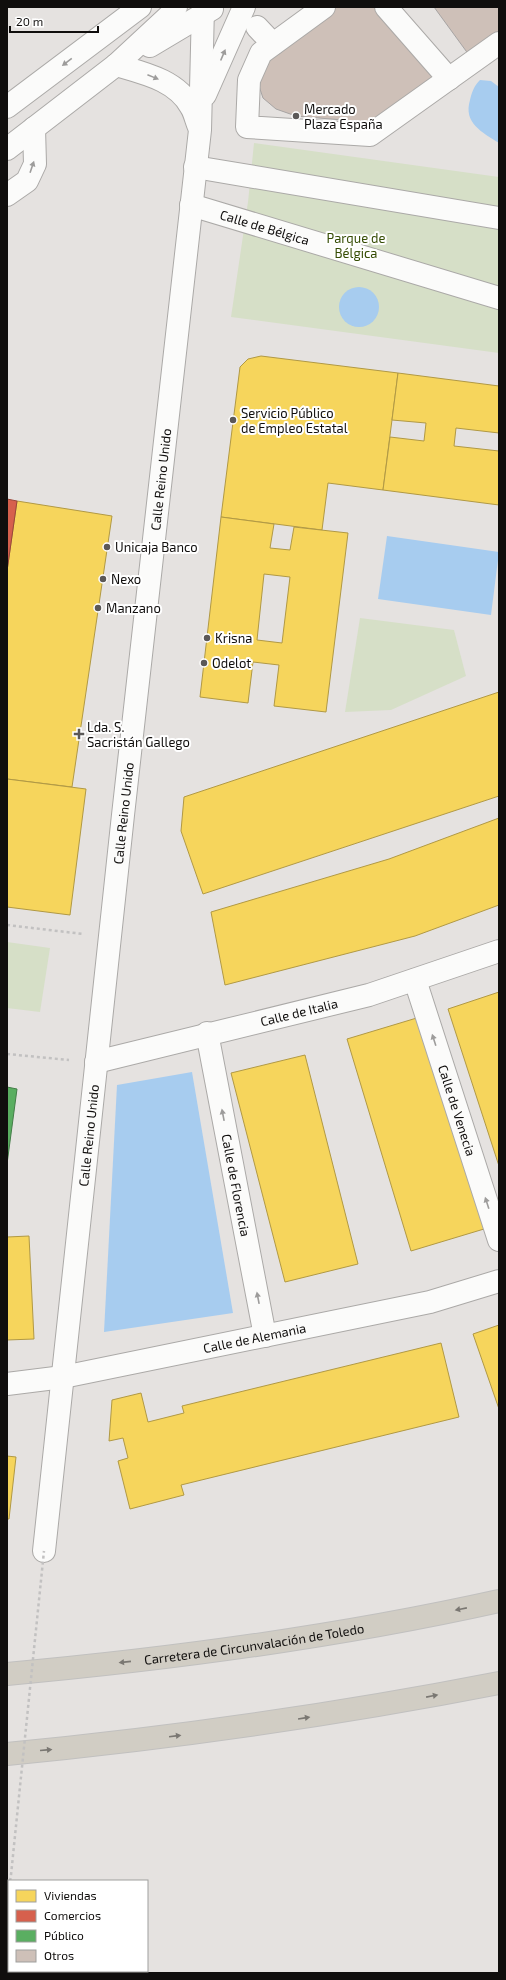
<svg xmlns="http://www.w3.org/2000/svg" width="506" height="1980" font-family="'Exo 2',sans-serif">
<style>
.green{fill:#d6dfc7}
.water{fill:#a7ccef}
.homes{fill:#f6d55c;stroke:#b19944;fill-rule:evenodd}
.shops{fill:#d6604d;stroke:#9b473a}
.public{fill:#5aae61;stroke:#447e48}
.building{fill:#cec0b8;stroke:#a7a4a3}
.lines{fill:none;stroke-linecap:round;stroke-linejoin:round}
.street-casing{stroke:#aba9a7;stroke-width:24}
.highway-casing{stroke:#c1c0bf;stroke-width:24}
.path{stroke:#c2c1c1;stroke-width:2.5;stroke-dasharray:3 3;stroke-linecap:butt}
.street{stroke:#fbfbfa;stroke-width:22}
.highway{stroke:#d1cdc4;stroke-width:22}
.path-bridge{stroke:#c2c1c1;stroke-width:2.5;stroke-dasharray:3 3;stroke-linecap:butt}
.oneway{fill:#9d9c9b}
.oneway2{fill:#7a7772}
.poi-dot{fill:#5b5857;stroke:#fff;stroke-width:1.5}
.labels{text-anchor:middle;stroke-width:4;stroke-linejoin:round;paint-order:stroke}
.poi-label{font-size:13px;fill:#100e0d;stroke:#fff;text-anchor:start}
.street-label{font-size:13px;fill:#100e0d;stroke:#fff}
.park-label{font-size:13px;fill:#354c03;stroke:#fff}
</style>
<rect width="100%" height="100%" fill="#e5e2e0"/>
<!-- green -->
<g class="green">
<path d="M254,143L499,177V353L231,317L248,202Z"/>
<path d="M360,618L454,630L466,676L391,710L345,712Z"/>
<path d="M7,942L50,948L40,1012L7,1008Z"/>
</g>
<!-- water -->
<g class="water">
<path d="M480,80L491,81L499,87V143C482,132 463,123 470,100C472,92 474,86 480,80Z"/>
<circle cx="359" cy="307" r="20"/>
<path d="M387,536L499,552L491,615L378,599Z"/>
<path d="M192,1072L233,1313L104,1332L117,1085Z"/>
</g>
<!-- homes -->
<g class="homes">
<path d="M261,356L398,373L383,490L328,483L322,530L221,517L240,367L248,359Z"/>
<path d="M398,373L499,386V433L456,428L454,446L499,451V505L383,490L390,437L424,441L426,423L392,420Z"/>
<path d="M17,501L112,516L72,787L7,779V571Z"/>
<path d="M221,517L274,524L270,548L290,550L294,527L348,533L326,712L274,706L279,665L253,662L248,703L200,697ZM264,574L290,577L282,643L257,640Z"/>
<path d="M499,692V796L203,894L181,831L184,797Z"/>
<path d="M7,779L86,789L70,915L7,907Z"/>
<path d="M499,818V905L415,936L225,985L211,912L389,859Z"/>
<path d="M499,992V1166L448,1009Z"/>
<path d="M420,1017L484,1229L411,1251L347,1039Z"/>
<path d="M305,1055L358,1264L285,1282L231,1073Z"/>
<path d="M29,1236L34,1339L7,1340V1237Z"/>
<path d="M499,1325V1409L473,1334Z"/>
<path d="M441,1343L459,1417L181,1485L184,1495L130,1509L118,1461L128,1458L123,1438L109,1441L112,1400L141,1393L148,1422L184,1413L182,1406Z"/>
<path d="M7,1456L16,1457L9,1519H7Z"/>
</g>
<!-- shops -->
<path class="shops" d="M7,499L17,501L7,571Z"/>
<!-- public -->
<path class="public" d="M7,1087L17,1089L7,1164Z"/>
<!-- building -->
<g class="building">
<path d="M333,7H381L440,81L377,123L296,116L276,109L263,98L258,83L260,65Z"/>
<path d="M434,7H499V33L469,55Z"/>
</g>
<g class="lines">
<!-- street casing -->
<g class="street-casing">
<g id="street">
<path d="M324,7L261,53L249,80L247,127L370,135L499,43"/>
<path d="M386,7L449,79"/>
<path d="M257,27L273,44"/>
<path d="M150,46L212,9"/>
<path d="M116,65C143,73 177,80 191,107C195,113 196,121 199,127"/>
<path d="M205,95L244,7"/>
<path d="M7,107L140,7"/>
<path d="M7,149L116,65L171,14L176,7"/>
<path d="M195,167L499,218"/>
<path d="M7,195L27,181L35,164L34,128"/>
<path id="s1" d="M191,205L499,298"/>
<path id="s2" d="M415,980L499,1240"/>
<path id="s3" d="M207,1033L265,1336"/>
<path id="s4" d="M96,1062L369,995L499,951"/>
<path id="s5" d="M7,1384L63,1377L430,1302L499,1281"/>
<path id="s6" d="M44,1551L123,815L200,130L203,7"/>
</g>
</g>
<!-- highway casing -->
<g class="highway-casing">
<g id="highway">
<path id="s7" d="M7,1674C172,1659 337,1637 499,1601"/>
<path d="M7,1754C173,1738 335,1715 499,1683"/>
</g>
</g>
<!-- path -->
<g class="path">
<path d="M7,925L83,934"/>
<path d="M7,1054L69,1060"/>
<path d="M10,1881L11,1875"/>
<path d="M7,1925L9,1898"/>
</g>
<!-- street -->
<use href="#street" class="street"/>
<!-- highway -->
<use href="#highway" class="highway"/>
<!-- path-bridge -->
<path class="path-bridge" d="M11,1875L44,1551"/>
</g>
<!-- one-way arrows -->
<defs><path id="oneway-solid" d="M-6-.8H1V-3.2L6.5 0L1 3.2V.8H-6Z"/></defs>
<g class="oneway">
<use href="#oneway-solid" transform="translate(223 55) rotate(-67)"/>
<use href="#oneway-solid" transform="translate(67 62) rotate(143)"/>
<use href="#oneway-solid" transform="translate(153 77) rotate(22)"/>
<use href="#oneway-solid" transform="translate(32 167) rotate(-71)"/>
<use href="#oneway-solid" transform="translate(434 1040) rotate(-108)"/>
<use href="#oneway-solid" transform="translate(223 1115) rotate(-101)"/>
<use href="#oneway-solid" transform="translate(487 1203) rotate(-108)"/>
<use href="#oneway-solid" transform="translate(258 1298) rotate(-101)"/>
</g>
<g class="oneway2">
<use href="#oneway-solid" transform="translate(461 1609) rotate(169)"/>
<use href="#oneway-solid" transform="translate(125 1662) rotate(174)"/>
<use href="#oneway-solid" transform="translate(432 1696) rotate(-11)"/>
<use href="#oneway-solid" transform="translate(304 1718) rotate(-9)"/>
<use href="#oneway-solid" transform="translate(175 1736) rotate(-7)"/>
<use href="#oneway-solid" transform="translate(46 1750) rotate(-5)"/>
</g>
<!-- markers -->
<g class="poi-dot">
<circle cx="296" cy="116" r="4"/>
<circle cx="233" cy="420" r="4"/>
<circle cx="107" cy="547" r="4"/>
<circle cx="103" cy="579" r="4"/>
<circle cx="98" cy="608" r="4"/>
<circle cx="207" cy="638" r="4"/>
<circle cx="204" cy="663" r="4"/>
<path d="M77 728h4v4h4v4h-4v4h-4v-4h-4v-4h4z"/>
</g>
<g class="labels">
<!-- poi labels -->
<g class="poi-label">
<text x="304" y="114">Mercado<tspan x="304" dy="15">Plaza España</tspan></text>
<text x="241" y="418">Servicio Público<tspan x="241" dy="15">de Empleo Estatal</tspan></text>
<text x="115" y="552">Unicaja Banco</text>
<text x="111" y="584">Nexo</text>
<text x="106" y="613">Manzano</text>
<text x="215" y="643">Krisna</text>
<text x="212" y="668">Odelot</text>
<text x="87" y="732">Lda. S.<tspan x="87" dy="15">Sacristán Gallego</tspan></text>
</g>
<!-- street labels -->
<g class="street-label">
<text dy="5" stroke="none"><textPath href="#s1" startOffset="77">Calle de Bélgica</textPath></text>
<text dy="5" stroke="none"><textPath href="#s6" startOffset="1078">Calle Reino Unido</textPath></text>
<text dy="5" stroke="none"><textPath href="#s6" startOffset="742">Calle Reino Unido</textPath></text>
<text dy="5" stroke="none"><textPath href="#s4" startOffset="209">Calle de Italia</textPath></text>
<text dy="5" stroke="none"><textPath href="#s2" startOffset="137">Calle de Venecia</textPath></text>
<text dy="5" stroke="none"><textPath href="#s6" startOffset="418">Calle Reino Unido</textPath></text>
<text dy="5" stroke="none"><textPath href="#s3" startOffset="155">Calle de Florencia</textPath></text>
<text dy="5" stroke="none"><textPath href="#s5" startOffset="252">Calle de Alemania</textPath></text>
<text dy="5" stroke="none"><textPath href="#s7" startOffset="249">Carretera de Circunvalación de Toledo</textPath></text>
</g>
<!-- park labels -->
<g class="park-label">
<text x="356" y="243">Parque de<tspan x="356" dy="15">Bélgica</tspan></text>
</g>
</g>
<!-- border -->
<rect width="506" height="1980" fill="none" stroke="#100e0d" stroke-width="16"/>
<!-- legend -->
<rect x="8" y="1880" width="140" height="92" fill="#ffffff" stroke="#9f9f9e"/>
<rect x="16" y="1890" width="20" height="12" fill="#f6d55c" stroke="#9f9f9e"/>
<text x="44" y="1900" font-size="12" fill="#100e0d">Viviendas</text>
<rect x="16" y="1910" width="20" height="12" fill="#d6604d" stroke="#9f9f9e"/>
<text x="44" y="1920" font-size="12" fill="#100e0d">Comercios</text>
<rect x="16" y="1930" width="20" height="12" fill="#5aae61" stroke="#9f9f9e"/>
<text x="44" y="1940" font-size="12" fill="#100e0d">Público</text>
<rect x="16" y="1950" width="20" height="12" fill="#cec0b8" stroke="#9f9f9e"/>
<text x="44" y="1960" font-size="12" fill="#100e0d">Otros</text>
<!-- scale -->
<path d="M10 26v6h88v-6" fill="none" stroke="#100e0d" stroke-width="2"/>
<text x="16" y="26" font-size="12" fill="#100e0d" stroke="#ffffff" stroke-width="3" paint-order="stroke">20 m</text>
</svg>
